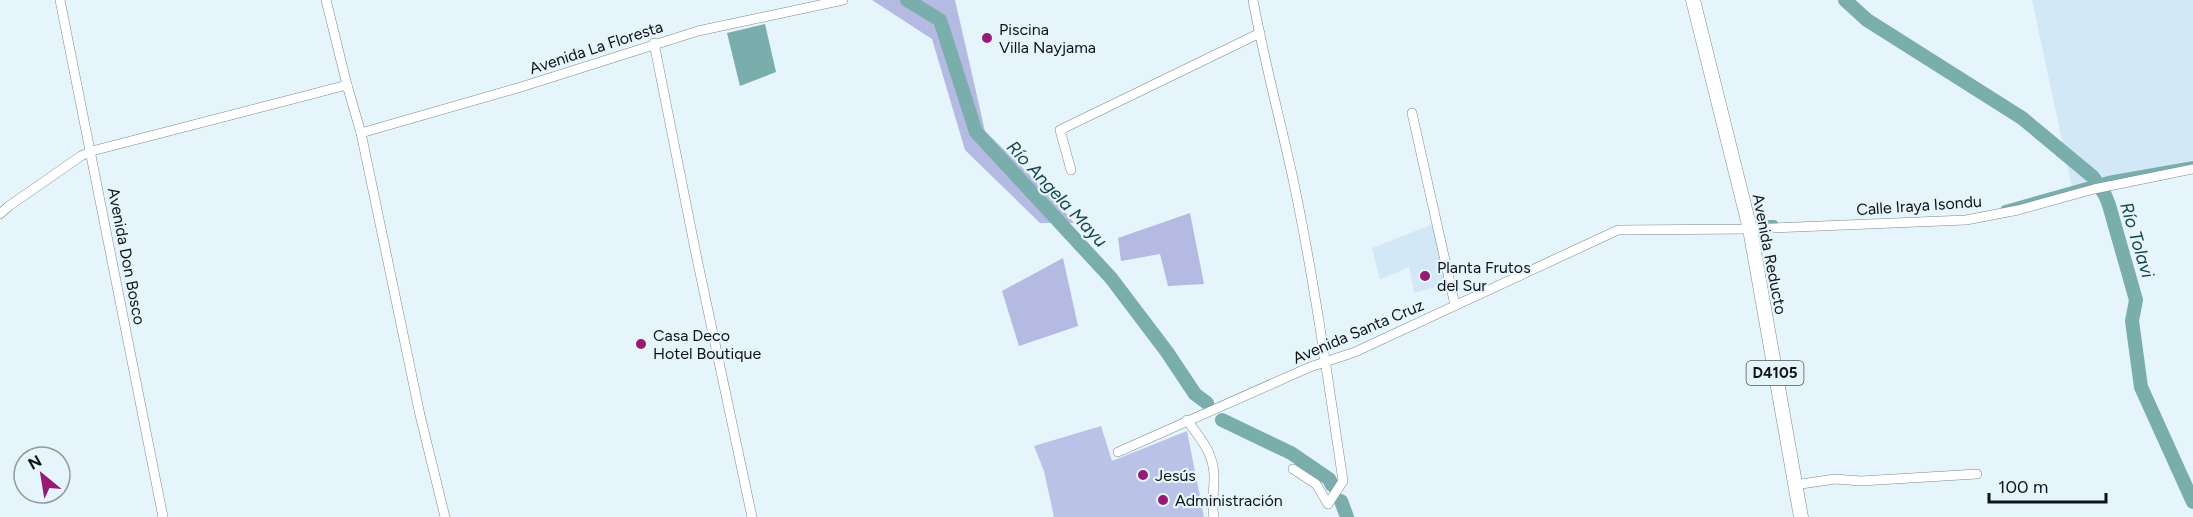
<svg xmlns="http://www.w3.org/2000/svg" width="2193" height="517" font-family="Figtree,sans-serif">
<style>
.built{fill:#d3e8f6}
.green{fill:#bbc2e8}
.forest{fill:#b4bae1}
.water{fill:#7aaeac}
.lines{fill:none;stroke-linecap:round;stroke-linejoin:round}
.canal{stroke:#7aaeac;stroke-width:8}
.river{stroke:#7aaeac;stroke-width:14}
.street-casing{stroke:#7d8991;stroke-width:10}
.primary-casing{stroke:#7d8991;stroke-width:15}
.street{stroke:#fff;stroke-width:9}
.primary{stroke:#fff;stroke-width:14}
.poi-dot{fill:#961b75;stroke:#e6f4fc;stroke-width:2}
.labels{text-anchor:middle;stroke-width:4.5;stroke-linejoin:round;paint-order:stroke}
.shield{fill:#e6f4fc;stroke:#4f565b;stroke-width:1.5}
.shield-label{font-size:15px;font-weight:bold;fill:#0e1316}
.poi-label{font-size:16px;fill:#0e1316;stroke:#e6f4fc;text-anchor:start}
.street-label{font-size:16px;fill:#0e1316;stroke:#e6f4fc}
.water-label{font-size:18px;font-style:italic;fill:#154544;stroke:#e6f4fc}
</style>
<rect width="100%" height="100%" fill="#e6f4fc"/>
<!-- built -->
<g class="built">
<path d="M2032,0H2193V160L2109,178L2072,187Z"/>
<path d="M1433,224L1446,284L1414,293L1409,267L1380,280L1372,248Z"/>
</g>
<!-- green -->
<path class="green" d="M1101,426L1112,461L1187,431L1204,517H1054L1044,471L1034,446Z"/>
<!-- forest -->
<g class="forest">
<path d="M872,0H955L985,131L1058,203L1074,223H1040L965,150L932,39Z"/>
<path d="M1190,213L1204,284L1168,286L1160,254L1121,261L1118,238Z"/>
<path d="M1063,258L1078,326L1019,346L1002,291Z"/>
</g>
<!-- water -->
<path class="water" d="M765,24L776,72L740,86L727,33Z"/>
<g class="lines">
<!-- canal -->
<g class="canal">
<path d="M2005,209L2108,180L2193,165"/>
<path d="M1756,224H1774"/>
</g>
<!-- river -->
<g class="river">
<path d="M907,0L940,20L976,132L1111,278L1167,352L1195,394L1207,403"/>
<path d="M1845,0L1867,20L2022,118L2093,177L2105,195L2109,205L2136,300L2132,321L2141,387L2193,502"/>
<path d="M1222,420L1291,453L1329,479L1332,485"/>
<path d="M1341,501L1347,517"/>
</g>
<!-- street casing -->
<g class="street-casing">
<g id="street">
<path d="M60,0L163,517"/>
<path d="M326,0L347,85L361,133L420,415L445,517"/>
<path d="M1253,0C1264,60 1280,119 1293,179C1314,278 1328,380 1343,481L1328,504L1316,484L1293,469"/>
<path d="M654,43L696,254L752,517"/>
<path d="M1412,113L1455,305"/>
<path d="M361,133L521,87L698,31L843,0"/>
<path d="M1071,170L1060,130L1260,33"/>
<path d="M0,214L9,206L81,156L92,151L347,85"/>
<path d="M1187,420C1201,439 1215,455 1214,479C1214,492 1211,504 1214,517"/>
<path d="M1118,452L1310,367L1355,352L1618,230L1750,229L1966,220L2018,210L2094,189L2193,169"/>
<path d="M1794,485L1835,479L1861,481L1977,474"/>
</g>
</g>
<!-- primary casing -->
<g class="primary-casing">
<path id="primary" d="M1693,0L1750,229L1801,517"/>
</g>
<!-- street -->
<use href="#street" class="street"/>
<!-- primary -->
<use href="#primary" class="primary"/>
</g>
<!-- markers -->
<g class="poi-dot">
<circle cx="987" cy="38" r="6"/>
<circle cx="1425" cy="276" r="6"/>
<circle cx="641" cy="344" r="6"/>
<circle cx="1143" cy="475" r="6"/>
<circle cx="1163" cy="500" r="6"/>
</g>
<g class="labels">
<!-- shield labels -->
<rect class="shield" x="1746.5" y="361" width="57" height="24" rx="4.5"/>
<g class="shield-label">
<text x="1775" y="378">D4105</text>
</g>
<!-- poi labels -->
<g class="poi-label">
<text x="999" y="35">Piscina<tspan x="999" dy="18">Villa Nayjama</tspan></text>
<text x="1437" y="273">Planta Frutos<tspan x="1437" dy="18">del Sur</tspan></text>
<text x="653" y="341">Casa Deco<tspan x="653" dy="18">Hotel Boutique</tspan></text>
<text x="1155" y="481">Jesús</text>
<text x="1175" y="506">Administración</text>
</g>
<!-- street labels -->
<g class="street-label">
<text transform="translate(596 47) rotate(-18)" y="6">Avenida La Floresta</text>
<text transform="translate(1919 205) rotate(-4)" y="6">Calle Iraya Isondu</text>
<text transform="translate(1770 254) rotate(79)" y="6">Avenida Reducto</text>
<text transform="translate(127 256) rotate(79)" y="6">Avenida Don Bosco</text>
<text transform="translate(1358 331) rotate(-23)" y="6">Avenida Santa Cruz</text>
</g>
<!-- water labels -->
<g class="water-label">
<text transform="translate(1057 194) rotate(47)" y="6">Río Angela Mayu</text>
<text transform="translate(2137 240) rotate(73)" y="6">Río Tolavi</text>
</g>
</g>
<!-- north arrow -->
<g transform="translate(42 475) rotate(330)"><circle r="28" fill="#e6f4fc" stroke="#909aa0" stroke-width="1.5"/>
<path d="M0-4.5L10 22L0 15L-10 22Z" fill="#961b75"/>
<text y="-9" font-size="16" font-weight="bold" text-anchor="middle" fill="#0e1316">N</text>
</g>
<!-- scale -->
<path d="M1989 493v9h117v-9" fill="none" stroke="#0e1316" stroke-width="3"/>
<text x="1998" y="493" font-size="18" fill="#0e1316" stroke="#e6f4fc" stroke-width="4.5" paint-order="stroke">100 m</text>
</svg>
